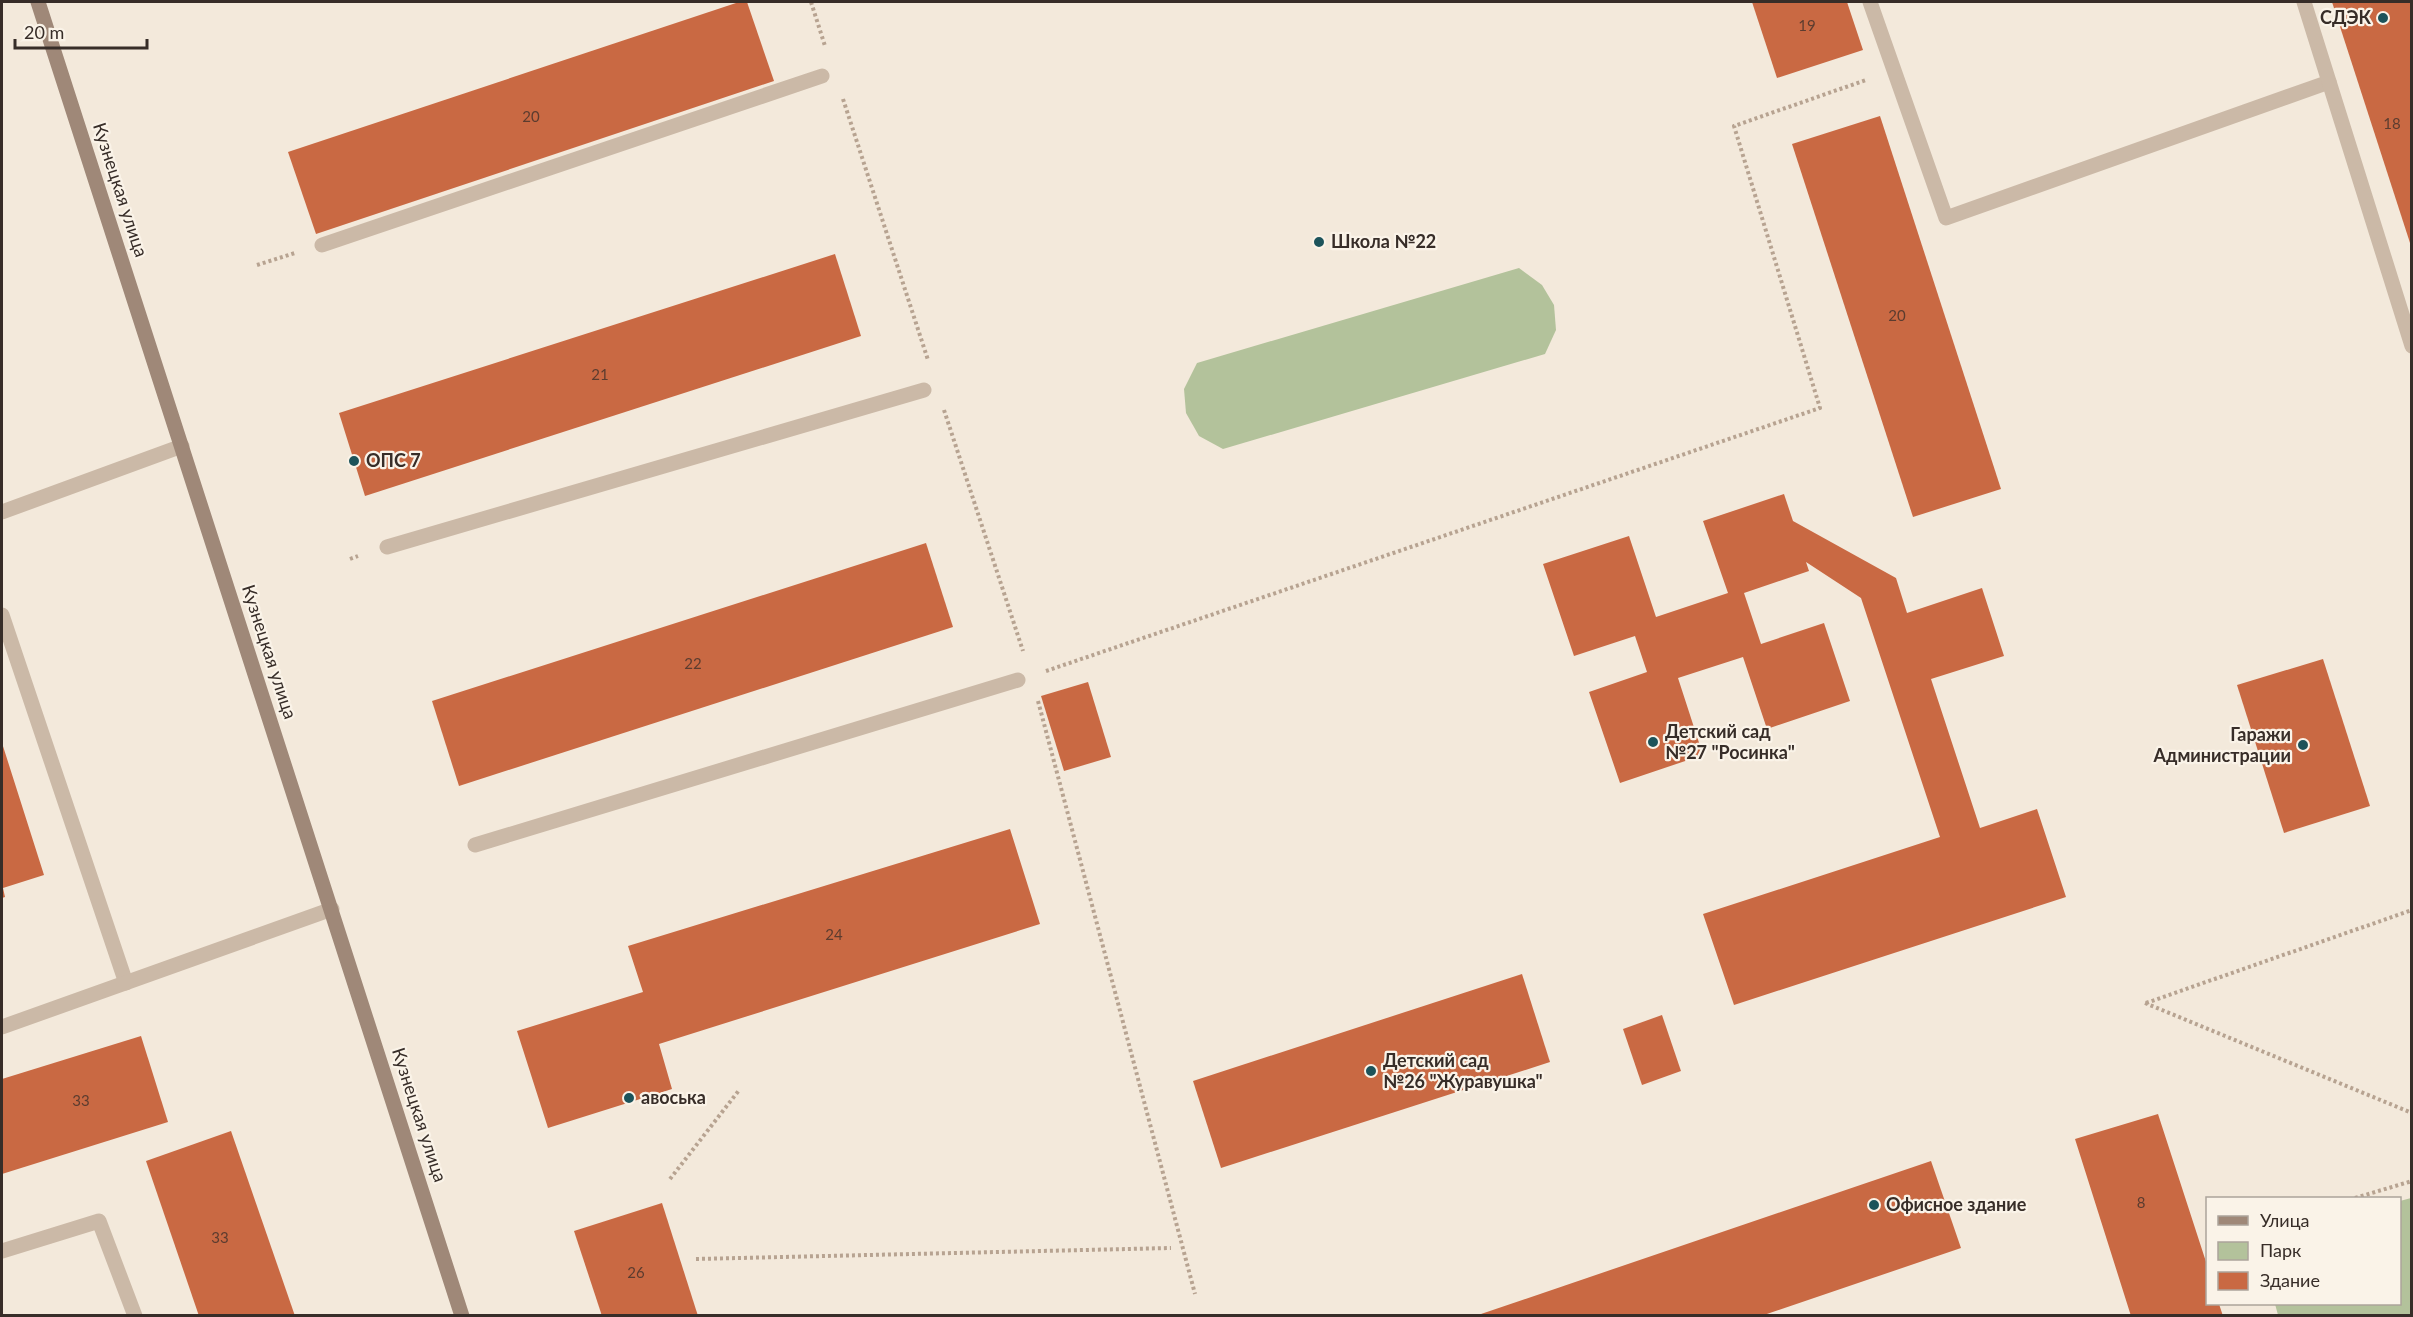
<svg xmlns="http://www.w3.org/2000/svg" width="2413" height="1317" font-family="Lato,sans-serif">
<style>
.green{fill:#b3c29b}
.building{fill:#c96943}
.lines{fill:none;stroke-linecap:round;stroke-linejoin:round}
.path{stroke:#b7a391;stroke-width:4;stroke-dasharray:3 3;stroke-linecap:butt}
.lane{stroke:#cbb9a7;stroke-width:15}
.secondary{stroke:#9f8878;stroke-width:15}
.poi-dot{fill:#1c535a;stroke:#faf3e8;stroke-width:2}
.labels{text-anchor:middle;stroke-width:4.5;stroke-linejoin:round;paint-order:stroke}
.number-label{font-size:15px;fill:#5c3c2f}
.poi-label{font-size:18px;font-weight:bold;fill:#372d28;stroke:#faf3e8;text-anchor:start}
.street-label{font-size:18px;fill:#372d28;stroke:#faf3e8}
</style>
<rect width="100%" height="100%" fill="#f3e9db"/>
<!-- green -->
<g class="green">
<path d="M1519,268L1542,285L1554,305L1556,330L1545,354L1223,449L1199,436L1186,413L1184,389L1197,363Z"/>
<path d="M2411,1198V1315H2278L2275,1304H2400V1201Z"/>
</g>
<!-- building -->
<g class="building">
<path d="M739,2H747L774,81L316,234L288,152Z"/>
<path d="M1752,2H1847L1863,50L1777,78Z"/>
<path d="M2332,2H2412V246H2411Z"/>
<path d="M1880,116L2001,489L1913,517L1792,144Z"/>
<path d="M835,254L861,336L365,496L339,413Z"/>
<path d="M1784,494L1793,521L1896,578L1907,613L1982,588L2004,656L1931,679L1980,828L2037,809L2066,897L1734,1005L1703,914L1940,837L1861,598L1806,562L1809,571L1744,593L1761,644L1824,623L1850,701L1767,729L1743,657L1678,678L1703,755L1620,783L1589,692L1647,672L1635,636L1574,656L1543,564L1629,536L1656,617L1728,593L1703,521Z"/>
<path d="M926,543L953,627L459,786L432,701Z"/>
<path d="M2323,659L2370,806L2284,833L2237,685Z"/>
<path d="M1088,682L1111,757L1064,771L1041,696Z"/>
<path d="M2,743L44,875L3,888L5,897L2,898Z"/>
<path d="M1010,829L1040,924L659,1044L672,1089L548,1128L517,1031L643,992L628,946Z"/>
<path d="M1522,974L1550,1062L1221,1168L1193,1081Z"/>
<path d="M1662,1015L1681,1071L1642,1085L1623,1029Z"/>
<path d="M141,1036L168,1122L2,1174V1079Z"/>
<path d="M2158,1114L2208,1268V1304H2219L2223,1316H2131L2075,1139Z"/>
<path d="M231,1131L295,1316H199L146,1161Z"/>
<path d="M1931,1161L1961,1248L1761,1316H1481V1314Z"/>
<path d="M662,1203L698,1316H602L574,1231Z"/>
</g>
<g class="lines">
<!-- path -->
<g class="path">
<path d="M811,2L825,46"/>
<path d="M843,99L928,360"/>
<path d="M257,265L295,253"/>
<path d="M944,410L1023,651"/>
<path d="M350,559L358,556"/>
<path d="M1046,671L1820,408L1734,126L1866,80"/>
<path d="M1038,701L1195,1294"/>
<path d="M2145,1003L2412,1113"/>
<path d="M2146,1003L2412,910"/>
<path d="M670,1179L740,1089"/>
<path d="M2355,1198L2412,1181"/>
<path d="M696,1259L1171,1248"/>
</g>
<!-- lane -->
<g class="lane">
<path d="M1870,2L1946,218L2329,82"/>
<path d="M2304,2L2412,346"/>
<path d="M322,245L822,76"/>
<path d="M2,512L182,446"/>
<path d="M387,547L924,390"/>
<path d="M2,615L126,983"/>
<path d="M475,845L1018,680"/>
<path d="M2,1027L332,909"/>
<path d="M2,1251L99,1221L135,1316"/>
</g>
<!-- secondary -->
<path class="secondary" d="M38,2L462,1316"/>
</g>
<!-- markers -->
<g class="poi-dot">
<circle cx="2383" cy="18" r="6"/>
<circle cx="1319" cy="242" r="6"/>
<circle cx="354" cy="461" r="6"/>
<circle cx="1653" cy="742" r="6"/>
<circle cx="2303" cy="745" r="6"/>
<circle cx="1371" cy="1071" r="6"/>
<circle cx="629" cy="1098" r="6"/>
<circle cx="1874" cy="1205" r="6"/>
</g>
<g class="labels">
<!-- number labels -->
<g class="number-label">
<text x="1807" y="31">19</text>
<text x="531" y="122">20</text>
<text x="2392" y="129">18</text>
<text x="1897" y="321">20</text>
<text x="600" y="380">21</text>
<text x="693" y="669">22</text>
<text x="834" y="940">24</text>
<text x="81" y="1106">33</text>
<text x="2141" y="1208">8</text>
<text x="220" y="1243">33</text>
<text x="636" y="1278">26</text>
</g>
<!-- poi labels -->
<g class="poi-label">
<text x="2371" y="24" text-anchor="end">СДЭК</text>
<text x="1331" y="248">Школа №22</text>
<text x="366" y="467">ОПС 7</text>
<text x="1665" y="738">Детский сад<tspan x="1665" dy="21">№27 "Росинка"</tspan></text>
<text x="2291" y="741" text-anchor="end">Гаражи<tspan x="2291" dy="21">Администрации</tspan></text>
<text x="1383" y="1067">Детский сад<tspan x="1383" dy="21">№26 "Журавушка"</tspan></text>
<text x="641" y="1104">авоська</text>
<text x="1886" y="1211">Офисное здание</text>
</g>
<!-- street labels -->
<g class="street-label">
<text transform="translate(120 190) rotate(72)" y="6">Кузнецкая улица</text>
<text transform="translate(269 652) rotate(72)" y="6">Кузнецкая улица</text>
<text transform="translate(419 1115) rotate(72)" y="6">Кузнецкая улица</text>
</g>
</g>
<!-- border -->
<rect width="2413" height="1317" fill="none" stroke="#372d28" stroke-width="6"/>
<!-- legend -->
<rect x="2206" y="1197" width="195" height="108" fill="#faf3e8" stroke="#aca49b" stroke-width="1.5"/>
<rect x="2218" y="1216" width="30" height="9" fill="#9f8878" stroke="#aca49b" stroke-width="1.5"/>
<text x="2260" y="1227" font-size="18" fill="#372d28">Улица</text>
<rect x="2218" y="1242" width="30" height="18" fill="#b3c29b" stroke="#aca49b" stroke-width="1.5"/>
<text x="2260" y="1257" font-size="18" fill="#372d28">Парк</text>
<rect x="2218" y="1272" width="30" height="18" fill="#c96943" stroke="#aca49b" stroke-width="1.5"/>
<text x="2260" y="1287" font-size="18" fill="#372d28">Здание</text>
<!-- scale -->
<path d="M15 39v9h132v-9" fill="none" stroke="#372d28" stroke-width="3"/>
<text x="24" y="39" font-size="18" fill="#372d28" stroke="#faf3e8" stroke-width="4.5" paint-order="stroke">20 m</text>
</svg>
